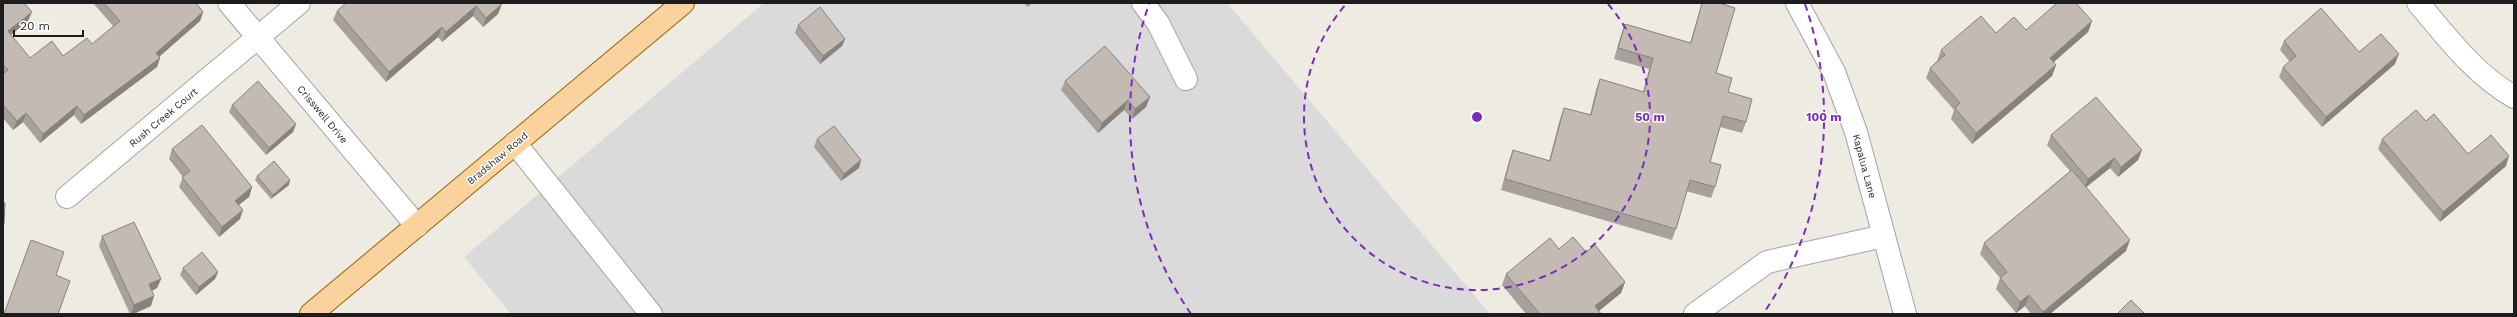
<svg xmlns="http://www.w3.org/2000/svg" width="2517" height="317" font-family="'Work Sans',sans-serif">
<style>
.residential{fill:#dbdada}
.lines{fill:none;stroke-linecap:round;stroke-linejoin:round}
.minor-casing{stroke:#a4a4a4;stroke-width:24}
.major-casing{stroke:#946502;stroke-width:24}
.minor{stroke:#fff;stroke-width:22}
.major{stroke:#fad29d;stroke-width:22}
.wall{fill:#a8a09a}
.shaded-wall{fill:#88827d}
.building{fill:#c3bab3;stroke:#88827d}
.ring{fill:none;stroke:#7b2cbf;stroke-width:2;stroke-dasharray:7 5}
.labels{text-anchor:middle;stroke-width:3;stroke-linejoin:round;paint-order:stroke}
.street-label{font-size:10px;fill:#1d1d1d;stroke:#fff}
.centre{fill:#7b2cbf;stroke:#fff;stroke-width:2}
.ring-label{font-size:12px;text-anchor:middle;font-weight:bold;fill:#7b2cbf;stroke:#fff;stroke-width:3;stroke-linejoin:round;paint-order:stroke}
</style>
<rect width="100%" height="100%" fill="#eeebe3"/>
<!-- residential -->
<path class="residential" d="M764,3H1227L1490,314H511L464,257Z"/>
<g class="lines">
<!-- minor casing -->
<g class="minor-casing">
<g id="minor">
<path d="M229,3L417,226"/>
<path d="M1143,3L1158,23L1186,79"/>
<path d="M1797,3L1834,72L1856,132L1905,314"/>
<path d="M2418,3C2447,37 2474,74 2514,97"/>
<path d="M515,143L651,314"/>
<path d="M67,197L299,3"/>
<path d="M1695,314L1767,262L1884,236"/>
</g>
</g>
<!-- major casing -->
<g class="major-casing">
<path id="major" d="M311,314L683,3"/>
</g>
<!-- minor -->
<use href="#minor" class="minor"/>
<!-- major -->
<use href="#major" class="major"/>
</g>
<!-- wall -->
<g class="wall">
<path d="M3,3L28,21L11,35L30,58L63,56L92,44L113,26L93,3H196L203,12L200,21L159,57L160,58L157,67L81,124L74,115L40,143L23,122L13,130L3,118Z"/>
<path d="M501,3L498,14L483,27L473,16L442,42L438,37L386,82L333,20L337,11L366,4Z"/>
<path d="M1024,3H1032L1027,7Z"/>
<path d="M1702,3H1719L1716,73L1746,122L1742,133L1720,127L1710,162L1715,187L1711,198L1686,191L1676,229L1672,240L1501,190L1509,161L1513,150L1549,161L1560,119L1564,108L1590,115L1596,90L1600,79L1643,92L1649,69L1614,59L1621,35L1625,24L1690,43Z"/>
<path d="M2092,21L2088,32L2053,62L2056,65L2052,76L1972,144L1951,119L1954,110L1926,78L1930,68L1937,61L1941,50L2026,30Z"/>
<path d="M798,25L845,39L842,46L820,64L795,33Z"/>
<path d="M2284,41L2359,52L2395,64L2322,127L2279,77L2283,67L2290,62L2280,50Z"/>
<path d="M1105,46L1146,107L1132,119L1124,110L1098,133L1061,90L1065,81Z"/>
<path d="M232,105L296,124L293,132L266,155L229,112Z"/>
<path d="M2426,121L2468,154L2506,166L2440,222L2378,149L2382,139Z"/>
<path d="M2051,135L2142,150L2138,160L2118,177L2110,168L2086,187L2126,251L2050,314H2031L2025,306L2016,313L1996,289L2000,278L1980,254L1984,243L2070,171L2047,145Z"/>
<path d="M817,139L861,160L859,168L841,181L814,147Z"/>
<path d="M172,149L252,187L249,197L239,205L240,219L219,237L179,187L183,177L169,159Z"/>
<path d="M257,176L289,185L271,199L255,180Z"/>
<path d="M102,236L161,279L157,288L152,291L151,306L133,314H130L99,246Z"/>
<path d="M1559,249L1586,252L1625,282L1621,293L1599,311L1601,314H1526L1502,285L1506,274Z"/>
<path d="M183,268L218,272L215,279L196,295L180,275Z"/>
</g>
<!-- shaded-wall -->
<g class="shaded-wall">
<path d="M1029,3H1032L1027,7Z"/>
<path d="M502,4L498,14L483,27L486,18Z"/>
<path d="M476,6L473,16L442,42L446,32Z"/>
<path d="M32,12L28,21L4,40L8,31Z"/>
<path d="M203,12L200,21L153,62L156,53Z"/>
<path d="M2092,21L2088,32L2046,69L2050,58Z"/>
<path d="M442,27L438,37L386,82L389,72Z"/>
<path d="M845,39L842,46L820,64L823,56Z"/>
<path d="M2399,54L2395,64L2322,127L2326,117Z"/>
<path d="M160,58L157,67L81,124L84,115Z"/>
<path d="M2056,65L2052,76L1972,144L1976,133Z"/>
<path d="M1150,97L1146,107L1132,119L1135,109Z"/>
<path d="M1128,100L1124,110L1098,133L1102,123Z"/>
<path d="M77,106L74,115L40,143L43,134Z"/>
<path d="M26,113L23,122L13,130L17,121Z"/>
<path d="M296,124L293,132L266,155L269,148Z"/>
<path d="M2142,150L2138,160L2118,177L2121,167Z"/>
<path d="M2509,156L2506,166L2440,222L2443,212Z"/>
<path d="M2114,158L2110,168L2084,189L2088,179Z"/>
<path d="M861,160L859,168L841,181L844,174Z"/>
<path d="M290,180L289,185L271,199L273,195Z"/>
<path d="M252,187L249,197L232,210L235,201Z"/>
<path d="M243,210L240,219L219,237L222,227Z"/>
<path d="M2130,240L2126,251L2050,314H2042L2043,312Z"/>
<path d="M218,272L215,279L196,295L199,287Z"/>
<path d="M161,279L157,288L145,294L149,284Z"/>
<path d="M1625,282L1621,293L1595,314V306Z"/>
<path d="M2029,295L2025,306L2016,313L2020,302Z"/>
<path d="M154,296L151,306L133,314H131L134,305Z"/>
</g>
<!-- building -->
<g class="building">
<path d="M3,3H24L32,12L8,31L30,58L52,41L63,56L87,38L92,44L120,21L104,3H196L203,12L156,53L160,58L84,115L77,106L43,134L26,113L17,121L3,105V74L8,70L3,65V62L4,61L3,59Z"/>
<path d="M346,3H365L366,4L367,3H501L502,4L486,18L476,6L446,32L442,27L389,72L337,11Z"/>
<path d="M1702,3H1719L1735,8L1716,73L1732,78L1728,92L1752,99L1746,122L1723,116L1710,162L1721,165L1715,187L1690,180L1676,229L1505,179L1513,150L1550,161L1564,108L1591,115L1600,79L1644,92L1653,58L1618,48L1625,24L1691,43Z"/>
<path d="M2057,3H2076L2092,21L2050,58L2056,65L1976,133L1955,108L1960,103L1930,68L1945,55L1941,50L1981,16L1996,33L2014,17L2026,30Z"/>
<path d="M820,7L845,39L823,56L798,25Z"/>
<path d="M2321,8L2359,52L2381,34L2399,54L2326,117L2283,67L2296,56L2284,41Z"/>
<path d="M1105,46L1150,97L1135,109L1128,100L1102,123L1065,81Z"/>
<path d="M258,81L296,124L269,148L232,105Z"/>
<path d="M2096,97L2142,150L2121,167L2114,158L2088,179L2051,135Z"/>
<path d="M2416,110L2426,121L2434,114L2468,154L2491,135L2509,156L2443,212L2382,139Z"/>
<path d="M202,125L252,187L235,201L243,210L222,227L182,177L190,171L172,149Z"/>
<path d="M834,126L861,160L844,174L817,139Z"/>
<path d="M274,161L290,180L273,195L257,176Z"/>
<path d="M2072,170L2130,240L2043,312L2029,295L2020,302L2000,278L2007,272L1984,243Z"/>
<path d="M3,203H5L4,224H3Z"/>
<path d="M134,222L161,279L149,284L154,296L134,305L102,236Z"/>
<path d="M1573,237L1586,252L1595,245L1625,282L1595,306L1601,314H1540L1506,274L1550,238L1559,249Z"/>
<path d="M31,240L64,252L56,275L70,281L58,314H4Z"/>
<path d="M202,252L218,272L199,287L183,268Z"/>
<path d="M2131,300L2145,314H2117Z"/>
</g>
<!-- distance rings -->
<g class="ring">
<path d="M1608 4A173 173 0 1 1 1346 4"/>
<path d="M1191 314A347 347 0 0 1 1149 4M1805 4A347 347 0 0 1 1763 314"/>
</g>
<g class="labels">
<!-- street labels -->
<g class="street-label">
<text transform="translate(323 114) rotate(50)" y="4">Crisswell Drive</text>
<text transform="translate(163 117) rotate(-40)" y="4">Rush Creek Court</text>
<text transform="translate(497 158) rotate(-40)" y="4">Bradshaw Road</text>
<text transform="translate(1865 166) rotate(75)" y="4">Kapalua Lane</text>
</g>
</g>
<circle cx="1477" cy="117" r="6" class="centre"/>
<g class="ring-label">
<text x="1650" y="121">50 m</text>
<text x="1824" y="121">100 m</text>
</g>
<!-- border -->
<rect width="2517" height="317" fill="none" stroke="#1d1d1d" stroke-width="8"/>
<!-- scale -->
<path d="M14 30v6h69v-6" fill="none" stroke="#1d1d1d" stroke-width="2"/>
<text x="20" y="30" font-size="12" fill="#1d1d1d" stroke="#ffffff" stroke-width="3" paint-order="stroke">20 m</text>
</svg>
